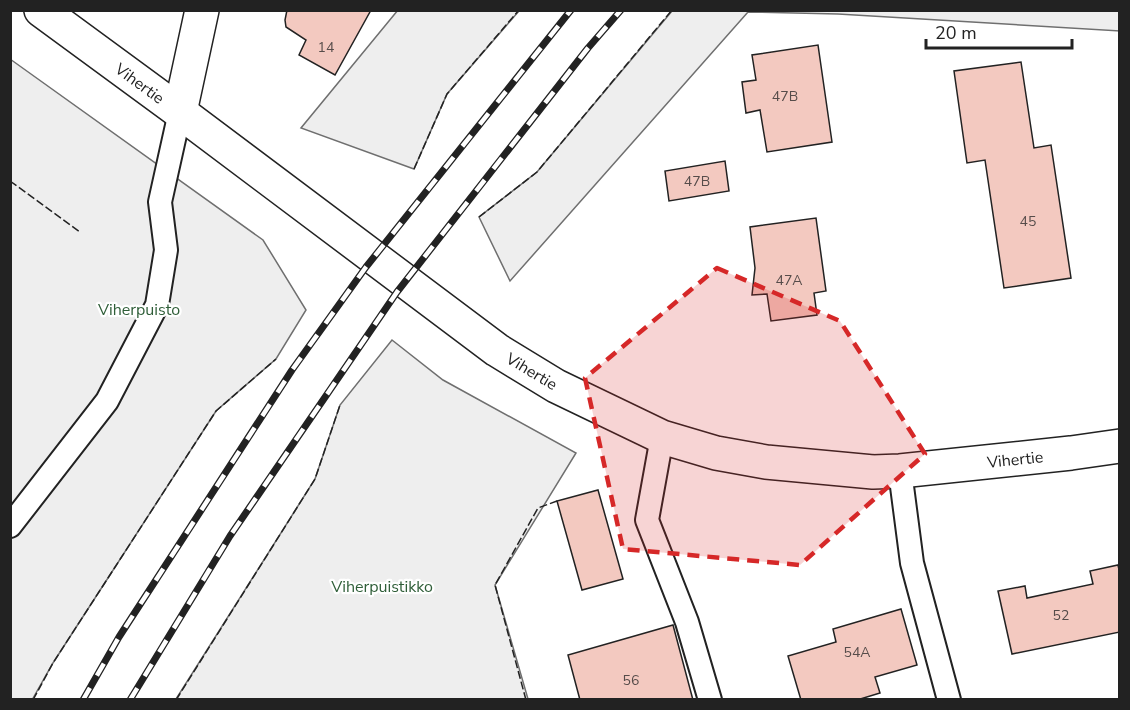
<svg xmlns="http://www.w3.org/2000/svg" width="1130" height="710" font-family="'Nunito Sans',sans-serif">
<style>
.green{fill:#eee;stroke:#6f6f6f;stroke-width:1.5}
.building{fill:#f3c9c0;stroke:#222;stroke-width:1.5}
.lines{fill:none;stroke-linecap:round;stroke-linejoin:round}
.lane-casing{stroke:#222;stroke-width:26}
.street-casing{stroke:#222;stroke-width:36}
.lane{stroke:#fff;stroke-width:22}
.street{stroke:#fff;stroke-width:33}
.rail-casing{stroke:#222;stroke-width:7}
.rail{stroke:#fff;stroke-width:4.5;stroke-dasharray:14;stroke-linecap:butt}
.fence{stroke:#222;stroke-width:1.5;stroke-dasharray:8 3;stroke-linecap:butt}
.marked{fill:#d62828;fill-opacity:0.2;stroke:#d62828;stroke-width:4.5;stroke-dasharray:12 8;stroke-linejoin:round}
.labels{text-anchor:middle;stroke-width:4.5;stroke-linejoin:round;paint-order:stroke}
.number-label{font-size:14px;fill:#564c4a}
.street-label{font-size:16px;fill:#222;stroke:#fff}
.park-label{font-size:16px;fill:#2f5e38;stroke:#fff}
</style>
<rect width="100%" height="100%" fill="#fff"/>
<!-- green -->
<g class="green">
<path d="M398,10L519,11L447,94L414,169L301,128Z"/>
<path d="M672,11L1119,10L1120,31L838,14L748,12L510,281L479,217L537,172Z"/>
<path d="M10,59L263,240L306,310L276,359L216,411L53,663L32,700L10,699Z"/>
<path d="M392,340L443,380L576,453L495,585L528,699H176L315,479L340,405Z"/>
</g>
<!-- building -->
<g class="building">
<path d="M287,10H371L335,75L299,55L306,40L286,27L285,20Z"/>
<path d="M818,45L832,142L767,152L760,110L746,113L742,82L756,80L752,55Z"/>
<path d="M1021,62L1034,148L1051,145L1071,278L1004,288L985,160L967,163L954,71Z"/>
<path d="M725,161L729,191L669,201L665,171Z"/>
<path d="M816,218L826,291L814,293L817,315L771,321L767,294L752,295L755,268L750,227Z"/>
<path d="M598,490L623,579L582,590L557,501Z"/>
<path d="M1118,565L1120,574V632L1012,654L998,591L1025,586L1027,598L1093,584L1090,571Z"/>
<path d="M901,609L917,665L875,677L880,693L857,700H801L788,656L836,642L833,629Z"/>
<path d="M673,625L693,700H580L568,655Z"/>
</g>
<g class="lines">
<!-- lane casing -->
<g class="lane-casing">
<g id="lane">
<path d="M662,437L647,520L687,622L710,700"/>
<path d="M900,471L912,563L949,700"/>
<path d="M10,526L107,401L157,305L166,250L160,202L180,112"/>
</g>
</g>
<!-- street casing -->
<g class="street-casing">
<g id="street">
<path d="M41,10L180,112L497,350L556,386L662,437L716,453L766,462L873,472L900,471L1071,453L1120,446"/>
<path d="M180,112L202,10"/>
</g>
</g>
<!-- lane -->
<use href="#lane" class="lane"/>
<!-- street -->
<use href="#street" class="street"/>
<!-- rail casing -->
<g class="rail-casing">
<g id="rail">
<path d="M83,700L119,637L292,370L366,267L571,10"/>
<path d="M130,700L230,536L397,292L588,48L621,10"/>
</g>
</g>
<!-- rail -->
<use href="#rail" class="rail"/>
<!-- fence -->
<g class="fence">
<path d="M414,169L447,94L519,10"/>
<path d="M10,181L80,232"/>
<path d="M479,217L537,172L672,10"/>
<path d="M33,700L53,663L216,411L276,359"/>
<path d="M176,700L315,479L340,405"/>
<path d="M526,700L495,585L538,508L557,501"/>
</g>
</g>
<!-- marked area -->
<path class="marked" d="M717,268L840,321L925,454L800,565L623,549L585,378Z"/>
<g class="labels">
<!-- number labels -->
<g class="number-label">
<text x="326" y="52">14</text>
<text x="785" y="101">47B</text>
<text x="697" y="186">47B</text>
<text x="1028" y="226">45</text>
<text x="789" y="285">47A</text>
<text x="1061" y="620">52</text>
<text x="857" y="657">54A</text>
<text x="631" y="685">56</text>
</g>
<!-- street labels -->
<g class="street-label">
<text transform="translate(140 83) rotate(36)" y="6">Vihertie</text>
<text transform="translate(532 371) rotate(31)" y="6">Vihertie</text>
<text transform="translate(1015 459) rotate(-6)" y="6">Vihertie</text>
</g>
<!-- park labels -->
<g class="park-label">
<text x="139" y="315">Viherpuisto</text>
<text x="382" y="592">Viherpuistikko</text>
</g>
</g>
<!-- border -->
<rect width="1130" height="710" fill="none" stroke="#222222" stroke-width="24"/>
<!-- scale -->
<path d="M926 39v9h146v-9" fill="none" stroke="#222222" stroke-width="3"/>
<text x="935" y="39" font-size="18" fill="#222222" stroke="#ffffff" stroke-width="4.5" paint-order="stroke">20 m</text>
</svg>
